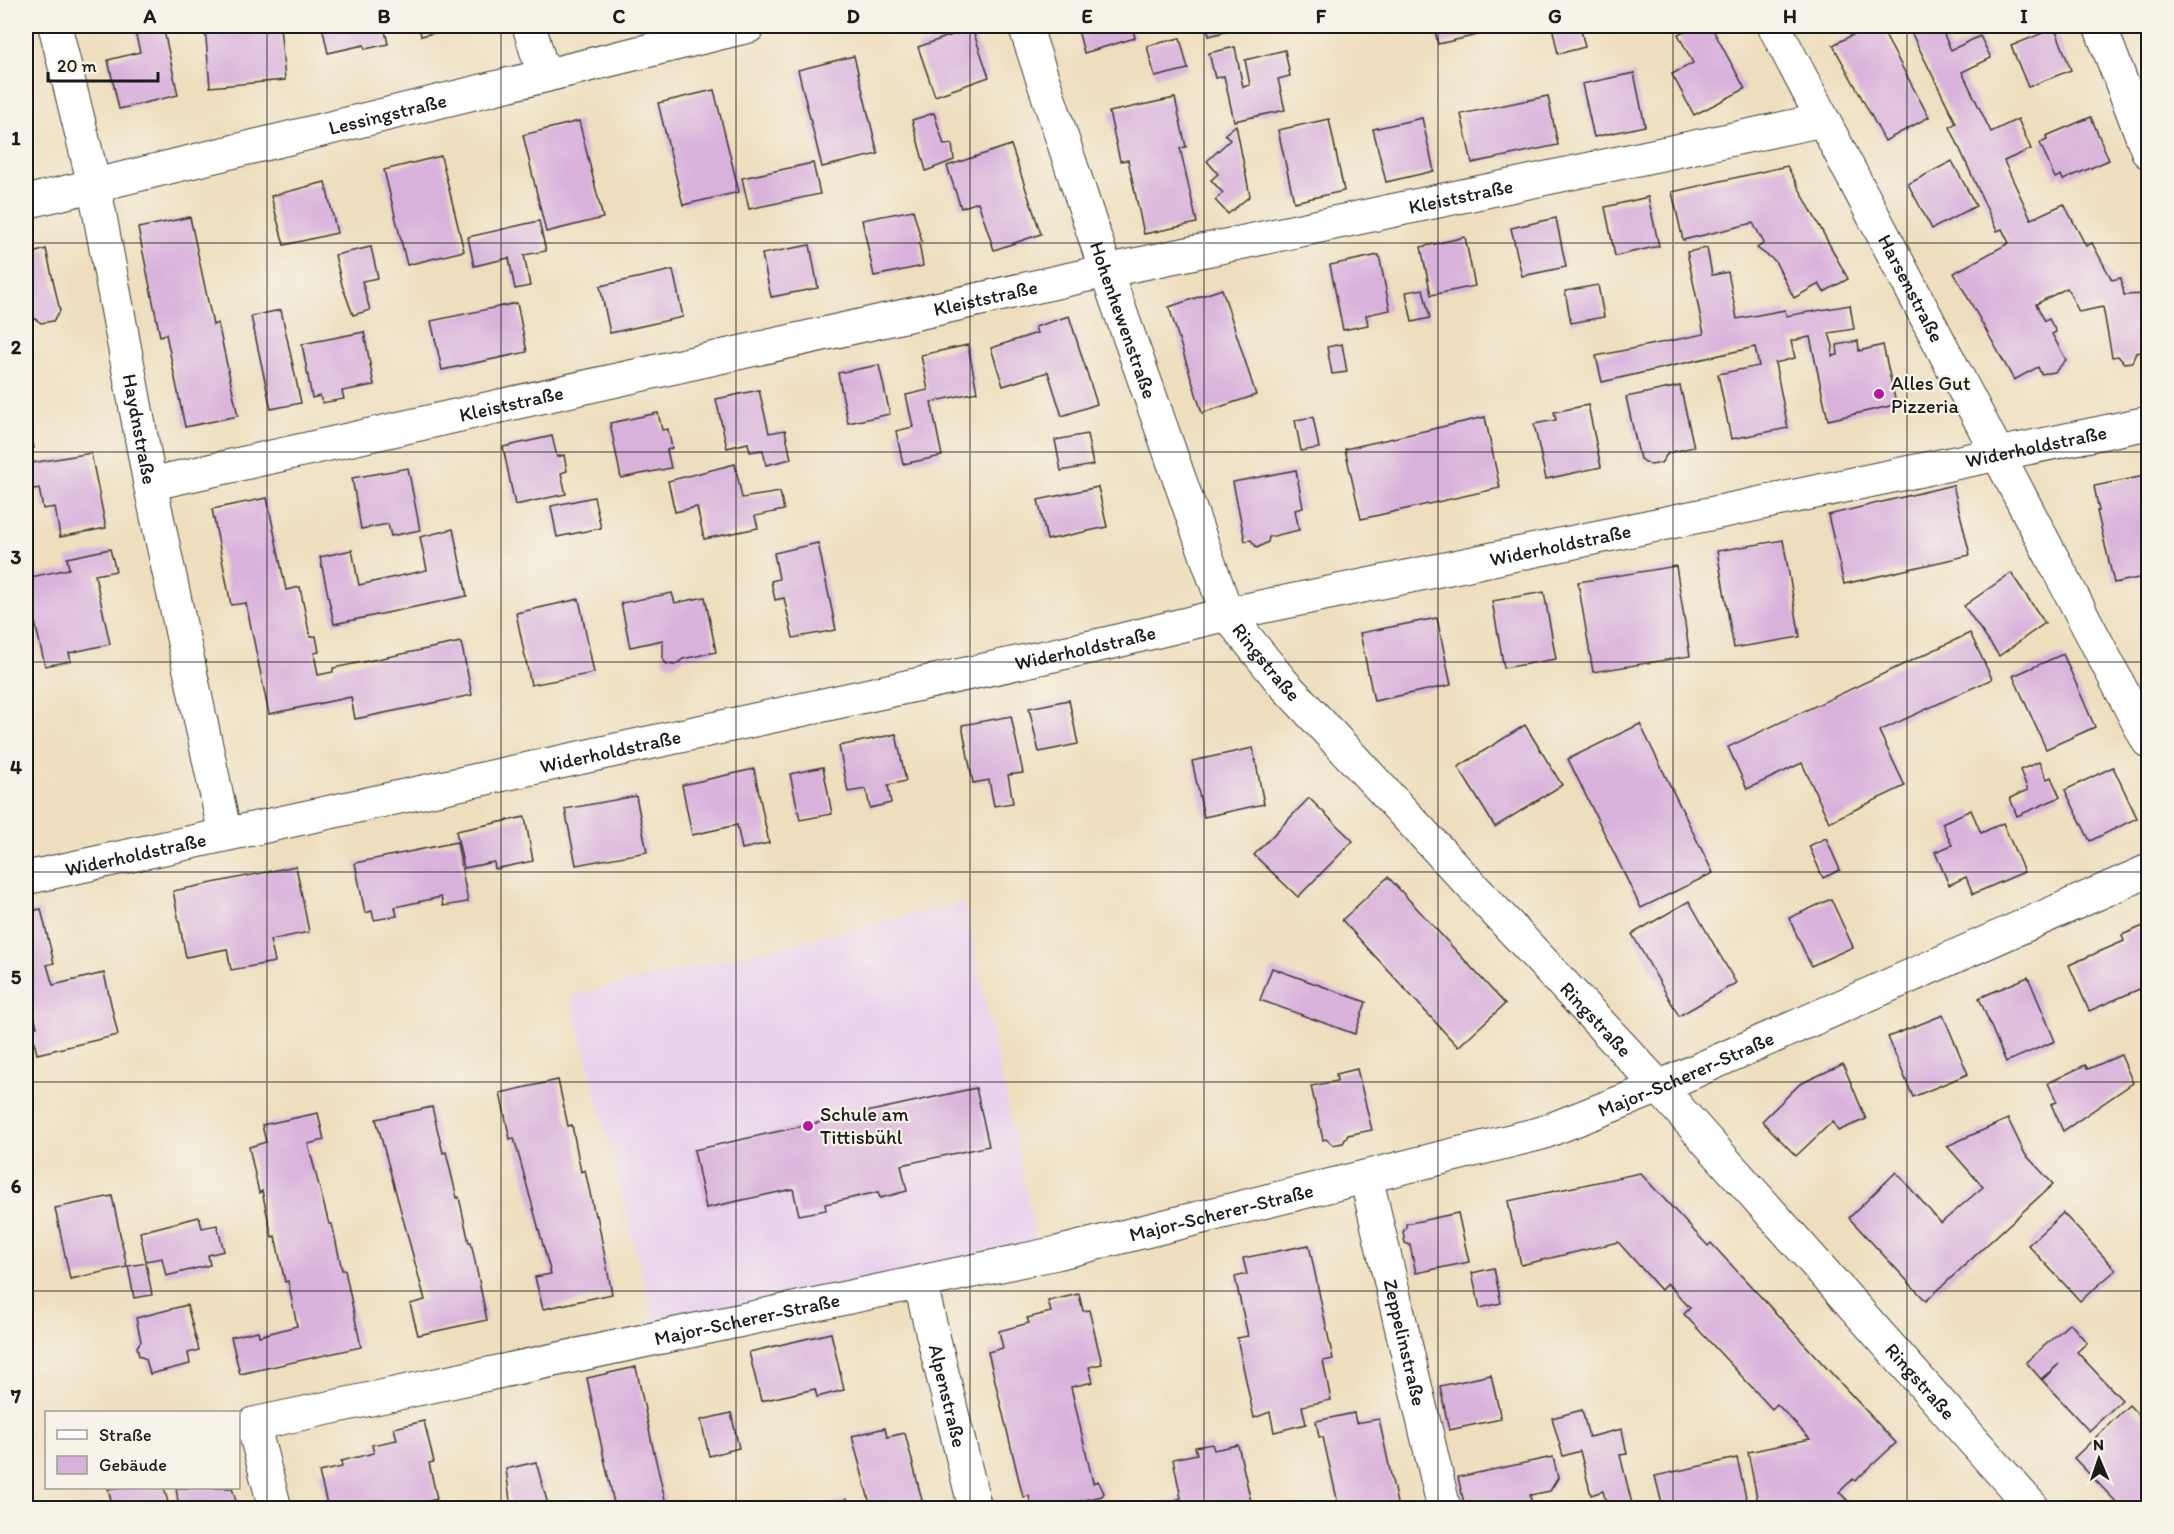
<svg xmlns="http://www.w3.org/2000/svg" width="2174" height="1534" font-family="Itim,sans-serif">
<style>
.built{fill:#e9d2ed}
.building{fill:#d9b2dc}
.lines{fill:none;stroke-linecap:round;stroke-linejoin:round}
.minor-casing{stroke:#3c3934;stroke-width:35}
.minor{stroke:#fff;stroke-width:33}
.grid{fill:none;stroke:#1c1c1c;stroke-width:1.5;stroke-opacity:0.55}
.poi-dot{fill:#b5179e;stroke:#f7f3e8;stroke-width:2}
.labels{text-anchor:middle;stroke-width:4.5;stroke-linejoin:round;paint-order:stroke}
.street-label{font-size:20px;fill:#1c1c1c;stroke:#f7f3e8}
.poi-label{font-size:20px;fill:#1c1c1c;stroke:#f7f3e8;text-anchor:start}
.neatline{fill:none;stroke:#1c1c1c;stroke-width:2}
.grid-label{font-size:20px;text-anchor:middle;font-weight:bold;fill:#1c1c1c}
</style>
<rect width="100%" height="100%" fill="#f7f3e8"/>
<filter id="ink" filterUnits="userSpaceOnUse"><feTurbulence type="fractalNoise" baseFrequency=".0167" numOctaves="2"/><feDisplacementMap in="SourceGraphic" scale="12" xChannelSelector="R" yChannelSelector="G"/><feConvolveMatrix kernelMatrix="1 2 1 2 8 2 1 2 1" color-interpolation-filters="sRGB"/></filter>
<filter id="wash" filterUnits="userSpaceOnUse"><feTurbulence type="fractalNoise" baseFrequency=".008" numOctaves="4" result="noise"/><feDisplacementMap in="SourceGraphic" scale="24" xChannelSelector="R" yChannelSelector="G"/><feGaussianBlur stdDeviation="1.35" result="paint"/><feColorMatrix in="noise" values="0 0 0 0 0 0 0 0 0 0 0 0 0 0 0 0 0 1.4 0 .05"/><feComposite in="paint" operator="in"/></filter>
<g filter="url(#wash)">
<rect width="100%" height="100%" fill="#eedebe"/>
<!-- built -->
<path class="built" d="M964,902L1040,1256L658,1338L571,996Z"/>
<g id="blocks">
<!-- building -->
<g class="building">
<path d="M145,26H163L178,95L119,109L108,60L140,52L134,28Z"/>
<path d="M205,26H280L285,80L210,87Z"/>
<path d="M322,26H384L388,44L365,49L364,45L328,53Z"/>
<path d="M419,26H462L421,36Z"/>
<path d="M1077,26H1132L1135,38L1084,53Z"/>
<path d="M1207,26H1248L1209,36Z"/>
<path d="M1434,26H1480L1482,34L1438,44Z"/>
<path d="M1552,26H1580L1585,47L1558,54Z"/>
<path d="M1694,26H1711L1745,89L1694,115L1672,74L1693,63L1678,34Z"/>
<path d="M1870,26H1880L1929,117L1885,141L1833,45Z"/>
<path d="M1904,26H1940L1951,50L1980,36L1991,58L1962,72L1991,132L2018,119L2031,149L2004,161L2031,219L2064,204L2086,246L2092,243L2112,280L2121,278L2124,295L2148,294V351L2136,353L2132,362L2124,363L2118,356L2112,357L2103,307L2079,312L2067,288L2036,304L2045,321L2049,319L2056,332L2052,334L2066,360L2055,372L2041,374L2038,367L2014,380L1954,273L2009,243L2002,229L1997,231L1950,127L1956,123L1909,28L1906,29Z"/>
<path d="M2142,26H2148V43Z"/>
<path d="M972,28L989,77L935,96L918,47Z"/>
<path d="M2055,28L2071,70L2028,87L2011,46Z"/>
<path d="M1180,38L1188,69L1155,77L1147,46Z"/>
<path d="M1235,47L1243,87L1250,85L1245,60L1285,50L1290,76L1278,79L1285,110L1234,121L1224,76L1215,78L1209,53Z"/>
<path d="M854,56L878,154L822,167L798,70Z"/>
<path d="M1634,73L1645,126L1594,137L1582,84Z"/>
<path d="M714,90L739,192L683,205L658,103Z"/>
<path d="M1548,96L1558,145L1472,163L1461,114Z"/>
<path d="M1175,98L1186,147L1180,148L1197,223L1144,234L1128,160L1120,161L1109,112Z"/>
<path d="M934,113L944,145L952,144L954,160L926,171L912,120Z"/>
<path d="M2091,117L2109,160L2063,180L2061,175L2055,178L2040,143L2047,140L2046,136Z"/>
<path d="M1422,118L1434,171L1386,182L1373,129Z"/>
<path d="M1329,119L1344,191L1294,202L1278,130Z"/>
<path d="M579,121L603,218L546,232L523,135Z"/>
<path d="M1236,125L1250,196L1228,214L1215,200L1223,193L1211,180L1218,174L1207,161L1230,140L1225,134Z"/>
<path d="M1011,145L1041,234L994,250L978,202L961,208L947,166Z"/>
<path d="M441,156L464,251L407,265L384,170Z"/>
<path d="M1952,161L1976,206L1932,229L1908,184Z"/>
<path d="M813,163L820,194L749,209L742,178Z"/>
<path d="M1787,166L1848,279L1824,292L1819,284L1794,298L1775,261L1757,248L1764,243L1753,223L1683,240L1672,192Z"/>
<path d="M325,182L337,233L284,245L271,196Z"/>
<path d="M1648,197L1659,246L1615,256L1605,207Z"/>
<path d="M913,210L922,242L919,243L923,266L874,276L862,220Z"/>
<path d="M190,217L213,325L218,323L238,416L185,427L166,334L160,336L138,228Z"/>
<path d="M1556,218L1566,267L1522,276L1511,228Z"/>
<path d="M539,221L546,251L524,255L530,286L515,289L509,258L474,266L468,237Z"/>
<path d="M1465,237L1475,286L1431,295L1421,247Z"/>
<path d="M810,245L818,288L771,297L762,254Z"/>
<path d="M371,247L378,278L362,281L370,310L353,315L342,285L335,255Z"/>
<path d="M1707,248L1712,275L1728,272L1737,319L1785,310L1786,316L1850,305L1854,329L1829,333L1833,346L1832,356L1838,355L1837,345L1858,341L1859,351L1883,345L1895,399L1890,406L1828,420L1810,337L1791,341L1795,358L1775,363L1788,428L1731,439L1718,374L1759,366L1755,347L1602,382L1596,356L1704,334L1687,252Z"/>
<path d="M46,249L60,311L53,321L41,323L30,315L26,308V255Z"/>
<path d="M1379,255L1390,310L1366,315L1368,325L1343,330L1330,265Z"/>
<path d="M673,270L683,317L610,333L600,286Z"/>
<path d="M1598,285L1604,317L1571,323L1565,291Z"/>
<path d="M1222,289L1256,395L1202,413L1169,307Z"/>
<path d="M1423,289L1430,318L1412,322L1406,292Z"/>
<path d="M517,303L527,352L442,370L431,321Z"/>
<path d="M281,310L301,403L271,409L251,316Z"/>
<path d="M1069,316L1097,404L1062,416L1048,372L1003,386L991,348L1037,333L1035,327Z"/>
<path d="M364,332L374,385L342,391L344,399L322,403L320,396L312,398L302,344Z"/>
<path d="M1342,344L1347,372L1332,374L1327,347Z"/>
<path d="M968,345L977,392L931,402L942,456L903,464L896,431L913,427L906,395L928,390L921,355Z"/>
<path d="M879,365L890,414L848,423L838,373Z"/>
<path d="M26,384L31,406L26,407Z"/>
<path d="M1680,386L1694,447L1668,453L1661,463L1651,465L1640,459L1626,397Z"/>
<path d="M759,390L769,433L785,430L791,459L766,465L763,450L750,452L748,443L727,448L716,399Z"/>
<path d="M1588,405L1601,467L1546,479L1534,424L1556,420L1554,412Z"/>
<path d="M658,413L662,430L668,429L672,448L667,450L671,468L621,478L610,423Z"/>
<path d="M26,416L34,448L26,450Z"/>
<path d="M1313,417L1319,448L1301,451L1295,420Z"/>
<path d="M1485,417L1500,488L1361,519L1345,449Z"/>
<path d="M1087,434L1093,465L1061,471L1055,440Z"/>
<path d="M552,436L557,457L564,455L567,471L561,473L566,494L515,505L503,447Z"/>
<path d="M91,453L106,528L60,537L55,507L43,509L39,488L28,490L26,464Z"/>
<path d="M735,464L742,498L780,492L784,510L755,516L758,528L704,539L697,507L675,512L668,481Z"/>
<path d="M408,468L420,530L391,536L388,524L361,529L352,478Z"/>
<path d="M1296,470L1303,508L1295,510L1299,530L1269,537L1268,542L1257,548L1251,540L1245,541L1233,482Z"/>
<path d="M2145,476L2148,492V576L2114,583L2097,511H2099L2094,486Z"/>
<path d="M1953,485L1970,555L1844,584L1828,515Z"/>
<path d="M1098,487L1107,527L1047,540L1038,500Z"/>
<path d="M594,497L601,528L557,537L551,506Z"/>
<path d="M267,498L286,590L300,587L310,637L316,636L319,652L314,653L318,675L333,672V668L461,642L472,695L355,719L351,697L269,714L246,603L231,605L212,509Z"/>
<path d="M453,529L467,596L334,624L320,557L352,550L359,585L427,570L420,537Z"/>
<path d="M1783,540L1800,637L1734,648L1717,551Z"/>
<path d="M818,543L836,630L793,638L784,598L775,600L771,581L779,579L774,553Z"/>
<path d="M110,549L116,571L95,575L110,644L69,653L71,661L45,666L34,618L26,623V578L69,569L67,558Z"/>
<path d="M1676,566L1690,656L1593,672L1578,582Z"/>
<path d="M2011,573L2045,623L1999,656L1964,606Z"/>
<path d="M1544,592L1556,659L1504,668L1492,601Z"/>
<path d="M672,593L675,603L705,597L716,652L683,659L675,665L667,664L663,660V640L630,647L621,603Z"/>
<path d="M579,599L594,673L531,685L516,613Z"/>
<path d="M1437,618L1451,685L1374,701L1360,633Z"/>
<path d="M1970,633L1992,679L1879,731L1905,786L1829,822L1802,763L1747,789L1728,747Z"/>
<path d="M2063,654L2095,727L2046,749L2013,676Z"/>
<path d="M1069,700L1078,744L1039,752L1029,708Z"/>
<path d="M1011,716L1023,773L1008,775L1013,803L994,806L989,780L973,783L962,725Z"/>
<path d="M1640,724L1713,873L1641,908L1568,759Z"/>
<path d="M1525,725L1562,785L1495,827L1458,767Z"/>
<path d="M896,734L906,781L888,785L891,803L870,808L866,789L848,792L839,746Z"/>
<path d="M1253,748L1264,804L1204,817L1192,761Z"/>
<path d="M2039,762L2047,779L2051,777L2060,797L2017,816L2010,798L2028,790L2020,770Z"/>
<path d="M823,767L832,814L800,820L790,774Z"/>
<path d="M2113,767L2137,818L2090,841L2065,790Z"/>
<path d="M754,769L769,843L742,849L737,825L692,835L682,785Z"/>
<path d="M636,796L647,852L576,865L565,809Z"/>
<path d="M1309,798L1353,841L1298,897L1254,855Z"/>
<path d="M1971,810L1981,833L2003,823L2024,872L1973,894L1966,877L1949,885L1935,852L1952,845L1942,823Z"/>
<path d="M525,817L533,861L495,869L494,862L464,868L456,831Z"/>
<path d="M1826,838L1840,870L1823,878L1809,846Z"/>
<path d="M457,842L468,902L443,906L441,897L395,907L397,916L374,920L372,911L365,913L355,863Z"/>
<path d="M296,866L309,932L270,940L275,962L231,970L227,949L186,957L173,891Z"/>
<path d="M1388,877L1505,1004L1458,1047L1342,920Z"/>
<path d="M1831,899L1853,947L1811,966L1789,918Z"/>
<path d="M1689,901L1736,983L1679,1016L1632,934Z"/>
<path d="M41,909L54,963L47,965L53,985L104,973L118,1035L37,1054L31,1028L37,1027L32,1007L26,1009V912Z"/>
<path d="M2148,924V973L2140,977L2144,987L2089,1011L2069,965L2124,941L2122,935Z"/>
<path d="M1272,968L1366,1002L1355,1034L1260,1000Z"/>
<path d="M2028,977L2055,1041L2006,1062L1979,998Z"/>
<path d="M1943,1015L1968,1074L1913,1097L1888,1037Z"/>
<path d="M2121,1055L2133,1083L2063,1131L2051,1104L2057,1102L2048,1083L2085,1065L2088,1069Z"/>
<path d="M1843,1064L1866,1119L1838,1131L1833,1121L1796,1156L1762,1121L1800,1084Z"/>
<path d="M1357,1069L1372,1130L1348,1135L1343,1143L1333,1145L1326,1139L1323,1140L1311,1086L1337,1081L1336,1074Z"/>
<path d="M558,1080L568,1126L572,1125L581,1172L585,1170L595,1216L597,1215L612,1294L543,1309L535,1277L551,1274L514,1138L510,1139L500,1093Z"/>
<path d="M976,1088L989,1146L901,1165L907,1191L880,1198L878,1192L825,1204L826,1210L799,1215L793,1189L706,1208L694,1150Z"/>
<path d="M432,1107L443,1153L446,1152L457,1198L459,1197L469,1243L471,1242L487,1320L418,1335L410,1304L425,1300L376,1119Z"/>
<path d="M318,1113L324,1140L308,1144L329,1224H332L342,1270H345L361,1347L240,1374L231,1337L258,1331L259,1336L297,1326L288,1281L285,1282L275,1236L272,1237L262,1191L259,1193L249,1147L266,1142L262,1125Z"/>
<path d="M2008,1119L2025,1154L2053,1184L1926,1301L1849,1218L1896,1172L1941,1223L1983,1187L1947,1146Z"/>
<path d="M1640,1173L1708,1246L1711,1243L1896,1443L1855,1481L1853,1479L1839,1492L1853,1506L1759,1508L1748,1452L1810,1439L1777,1404L1772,1409L1684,1314L1690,1308L1667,1283L1661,1290L1618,1242L1521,1265L1508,1201Z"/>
<path d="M112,1196L127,1267L70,1279L55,1208Z"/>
<path d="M1458,1213L1469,1262L1416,1273L1410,1245L1405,1243L1403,1232L1406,1228V1224Z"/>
<path d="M2063,1213L2116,1270L2080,1301L2028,1245Z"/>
<path d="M199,1217L202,1228L217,1225L224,1251L208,1255L210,1265L166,1276L162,1258L146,1261L140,1232Z"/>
<path d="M1309,1245L1333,1359L1323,1361L1331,1400L1302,1406L1306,1424L1274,1432L1270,1412L1254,1418L1237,1338L1248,1336L1235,1277L1247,1274L1243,1258Z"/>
<path d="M146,1263L152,1295L134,1298L128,1266Z"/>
<path d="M1494,1268L1501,1303L1480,1308L1472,1273Z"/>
<path d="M1079,1294L1083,1311L1089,1310L1102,1364L1089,1367L1093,1382L1071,1387L1093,1483L1098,1481L1104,1493L1102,1496L1051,1508H1032L1029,1496L1023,1497L988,1352L1003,1348L999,1331L1029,1323L1027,1318L1051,1312L1048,1301Z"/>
<path d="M187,1305L199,1350L188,1353L190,1364L150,1374L146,1359L139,1356L137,1347L141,1341L136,1318Z"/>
<path d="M2070,1323L2087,1343L2077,1352L2122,1400L2089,1431L2042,1380L2059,1364L2041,1379L2026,1362Z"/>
<path d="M831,1333L844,1390L817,1397L815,1389L761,1401L749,1352Z"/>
<path d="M636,1367L653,1448L667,1508H615L604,1458L587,1378Z"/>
<path d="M1491,1375L1501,1419L1449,1430L1440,1386Z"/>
<path d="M2129,1405L2146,1423L2148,1420V1508H2122L2074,1458Z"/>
<path d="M1582,1410L1589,1437L1622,1429L1627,1454L1620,1455L1633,1508H1607L1603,1491L1591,1495L1580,1451L1563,1456L1552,1418Z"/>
<path d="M731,1413L739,1448L709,1456L701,1420Z"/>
<path d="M1354,1413L1356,1423L1379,1419L1398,1508H1339L1323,1437H1319L1316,1421Z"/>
<path d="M424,1421L434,1462L429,1463L437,1499L429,1501L431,1508H328L319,1472L342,1467L341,1461L374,1453L372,1445L397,1440L394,1428Z"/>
<path d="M885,1428L887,1437L905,1433L924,1508H871L852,1436Z"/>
<path d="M1212,1444L1214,1450L1238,1445L1252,1506L1241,1508H1152L1181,1498L1173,1459L1197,1454L1195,1447Z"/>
<path d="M1553,1457L1558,1478L1550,1491L1530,1495L1532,1506L1544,1504L1550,1508H1465L1458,1477Z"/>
<path d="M1737,1458L1748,1506L1663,1508L1655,1476Z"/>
<path d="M536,1462L549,1508H511L506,1469Z"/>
<path d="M114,1488H164L169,1506L157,1508H113L108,1489Z"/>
<path d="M176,1488H232L238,1508H179Z"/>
<path d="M847,1499L849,1508H815Z"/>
</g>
</g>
</g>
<g filter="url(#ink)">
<use href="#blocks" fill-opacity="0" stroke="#3c3934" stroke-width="1.5"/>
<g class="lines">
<!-- minor casing -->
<g class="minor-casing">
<g id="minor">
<path id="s1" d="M55,26L94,184L150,484L225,834"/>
<path d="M529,26L544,76"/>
<path id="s2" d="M1025,26L1106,271L1227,614L1282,682L1659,1087L2033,1508"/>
<path id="s3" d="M1774,26L2148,741"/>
<path d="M2100,26L2148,152"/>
<path id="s4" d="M26,202L749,26"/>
<path id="s5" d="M150,484L1106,271L1823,120"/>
<path id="s6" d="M26,878L1109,643L1227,614L2148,423"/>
<path id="s7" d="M1366,1177L1444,1508"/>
<path id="s8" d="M920,1282L975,1508"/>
<path id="s9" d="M275,1508L253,1424L1057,1253L1542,1133L1659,1087L2148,871"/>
</g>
</g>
<!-- minor -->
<use href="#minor" class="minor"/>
</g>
</g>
<!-- grid -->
<path class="grid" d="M267,26V1508M501,26V1508M736,26V1508M970,26V1508M1204,26V1508M1438,26V1508M1673,26V1508M1907,26V1508M26,243H2148M26,452H2148M26,662H2148M26,872H2148M26,1082H2148M26,1291H2148"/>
<!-- markers -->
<g class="poi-dot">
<circle cx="1879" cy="394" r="6"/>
<circle cx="808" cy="1126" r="6"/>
</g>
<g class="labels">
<!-- street labels -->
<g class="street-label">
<text dy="7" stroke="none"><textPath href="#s4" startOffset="372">Lessingstraße</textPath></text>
<text dy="7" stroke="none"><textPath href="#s5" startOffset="1342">Kleiststraße</textPath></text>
<text dy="7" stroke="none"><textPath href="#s3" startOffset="296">Harsenstraße</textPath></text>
<text dy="7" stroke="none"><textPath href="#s5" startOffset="856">Kleiststraße</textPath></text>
<text dy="7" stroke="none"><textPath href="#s2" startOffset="310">Hohenhewenstraße</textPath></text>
<text dy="7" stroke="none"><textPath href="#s5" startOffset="370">Kleiststraße</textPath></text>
<text dy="7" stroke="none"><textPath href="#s1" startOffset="412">Haydnstraße</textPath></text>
<text dy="7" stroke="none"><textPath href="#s6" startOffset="2056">Widerholdstraße</textPath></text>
<text dy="7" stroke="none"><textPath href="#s6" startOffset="1570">Widerholdstraße</textPath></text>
<text dy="7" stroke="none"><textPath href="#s6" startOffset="1084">Widerholdstraße</textPath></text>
<text dy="7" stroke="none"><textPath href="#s2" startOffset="684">Ringstraße</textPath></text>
<text dy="7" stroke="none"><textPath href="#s6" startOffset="598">Widerholdstraße</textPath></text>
<text dy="7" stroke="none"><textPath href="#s6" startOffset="112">Widerholdstraße</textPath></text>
<text dy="7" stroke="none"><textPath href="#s2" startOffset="1170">Ringstraße</textPath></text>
<text dy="7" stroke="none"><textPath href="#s9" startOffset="1564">Major-Scherer-Straße</textPath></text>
<text dy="7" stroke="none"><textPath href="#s9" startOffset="1078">Major-Scherer-Straße</textPath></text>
<text dy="7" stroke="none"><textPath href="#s9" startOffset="592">Major-Scherer-Straße</textPath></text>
<text dy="7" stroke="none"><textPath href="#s7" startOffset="170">Zeppelinstraße</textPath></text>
<text dy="7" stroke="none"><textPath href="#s2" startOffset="1656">Ringstraße</textPath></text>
<text dy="7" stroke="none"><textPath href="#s8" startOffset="117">Alpenstraße</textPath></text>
</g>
<!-- poi labels -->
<g class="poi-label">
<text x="1891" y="390">Alles Gut<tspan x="1891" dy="23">Pizzeria</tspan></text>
<text x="820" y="1121">Schule am<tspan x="820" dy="23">Tittisbühl</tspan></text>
</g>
</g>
<!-- margin -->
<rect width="2174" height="1534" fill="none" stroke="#f7f3e8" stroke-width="66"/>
<!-- legend -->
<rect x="45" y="1411" width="195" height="78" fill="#f7f3e8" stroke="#9f9d96" stroke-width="1.5"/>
<rect x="57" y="1430" width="30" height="9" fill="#ffffff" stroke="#9f9d96" stroke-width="1.5"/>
<text x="99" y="1441" font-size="18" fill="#1c1c1c">Straße</text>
<rect x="57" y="1456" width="30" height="18" fill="#d9b2dc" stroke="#9f9d96" stroke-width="1.5"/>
<text x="99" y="1471" font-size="18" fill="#1c1c1c">Gebäude</text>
<!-- north arrow -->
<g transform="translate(2099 1459) rotate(358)" stroke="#f7f3e8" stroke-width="4.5" paint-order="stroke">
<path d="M0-4.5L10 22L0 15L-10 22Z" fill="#1c1c1c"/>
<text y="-9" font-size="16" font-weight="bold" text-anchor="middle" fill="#1c1c1c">N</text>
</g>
<!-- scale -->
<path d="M48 72v9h110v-9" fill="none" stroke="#1c1c1c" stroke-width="3"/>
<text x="57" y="72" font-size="18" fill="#1c1c1c" stroke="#f7f3e8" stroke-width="4.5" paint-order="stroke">20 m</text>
<rect x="33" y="33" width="2108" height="1468" class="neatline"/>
<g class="grid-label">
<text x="150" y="23">A</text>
<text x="384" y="23">B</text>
<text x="619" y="23">C</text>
<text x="853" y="23">D</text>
<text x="1087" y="23">E</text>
<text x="1321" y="23">F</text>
<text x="1555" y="23">G</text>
<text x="1790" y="23">H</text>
<text x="2024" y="23">I</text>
<text x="16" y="145">1</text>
<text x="16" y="354">2</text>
<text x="16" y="564">3</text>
<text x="16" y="774">4</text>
<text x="16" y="984">5</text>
<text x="16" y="1193">6</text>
<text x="16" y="1403">7</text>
</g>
</svg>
